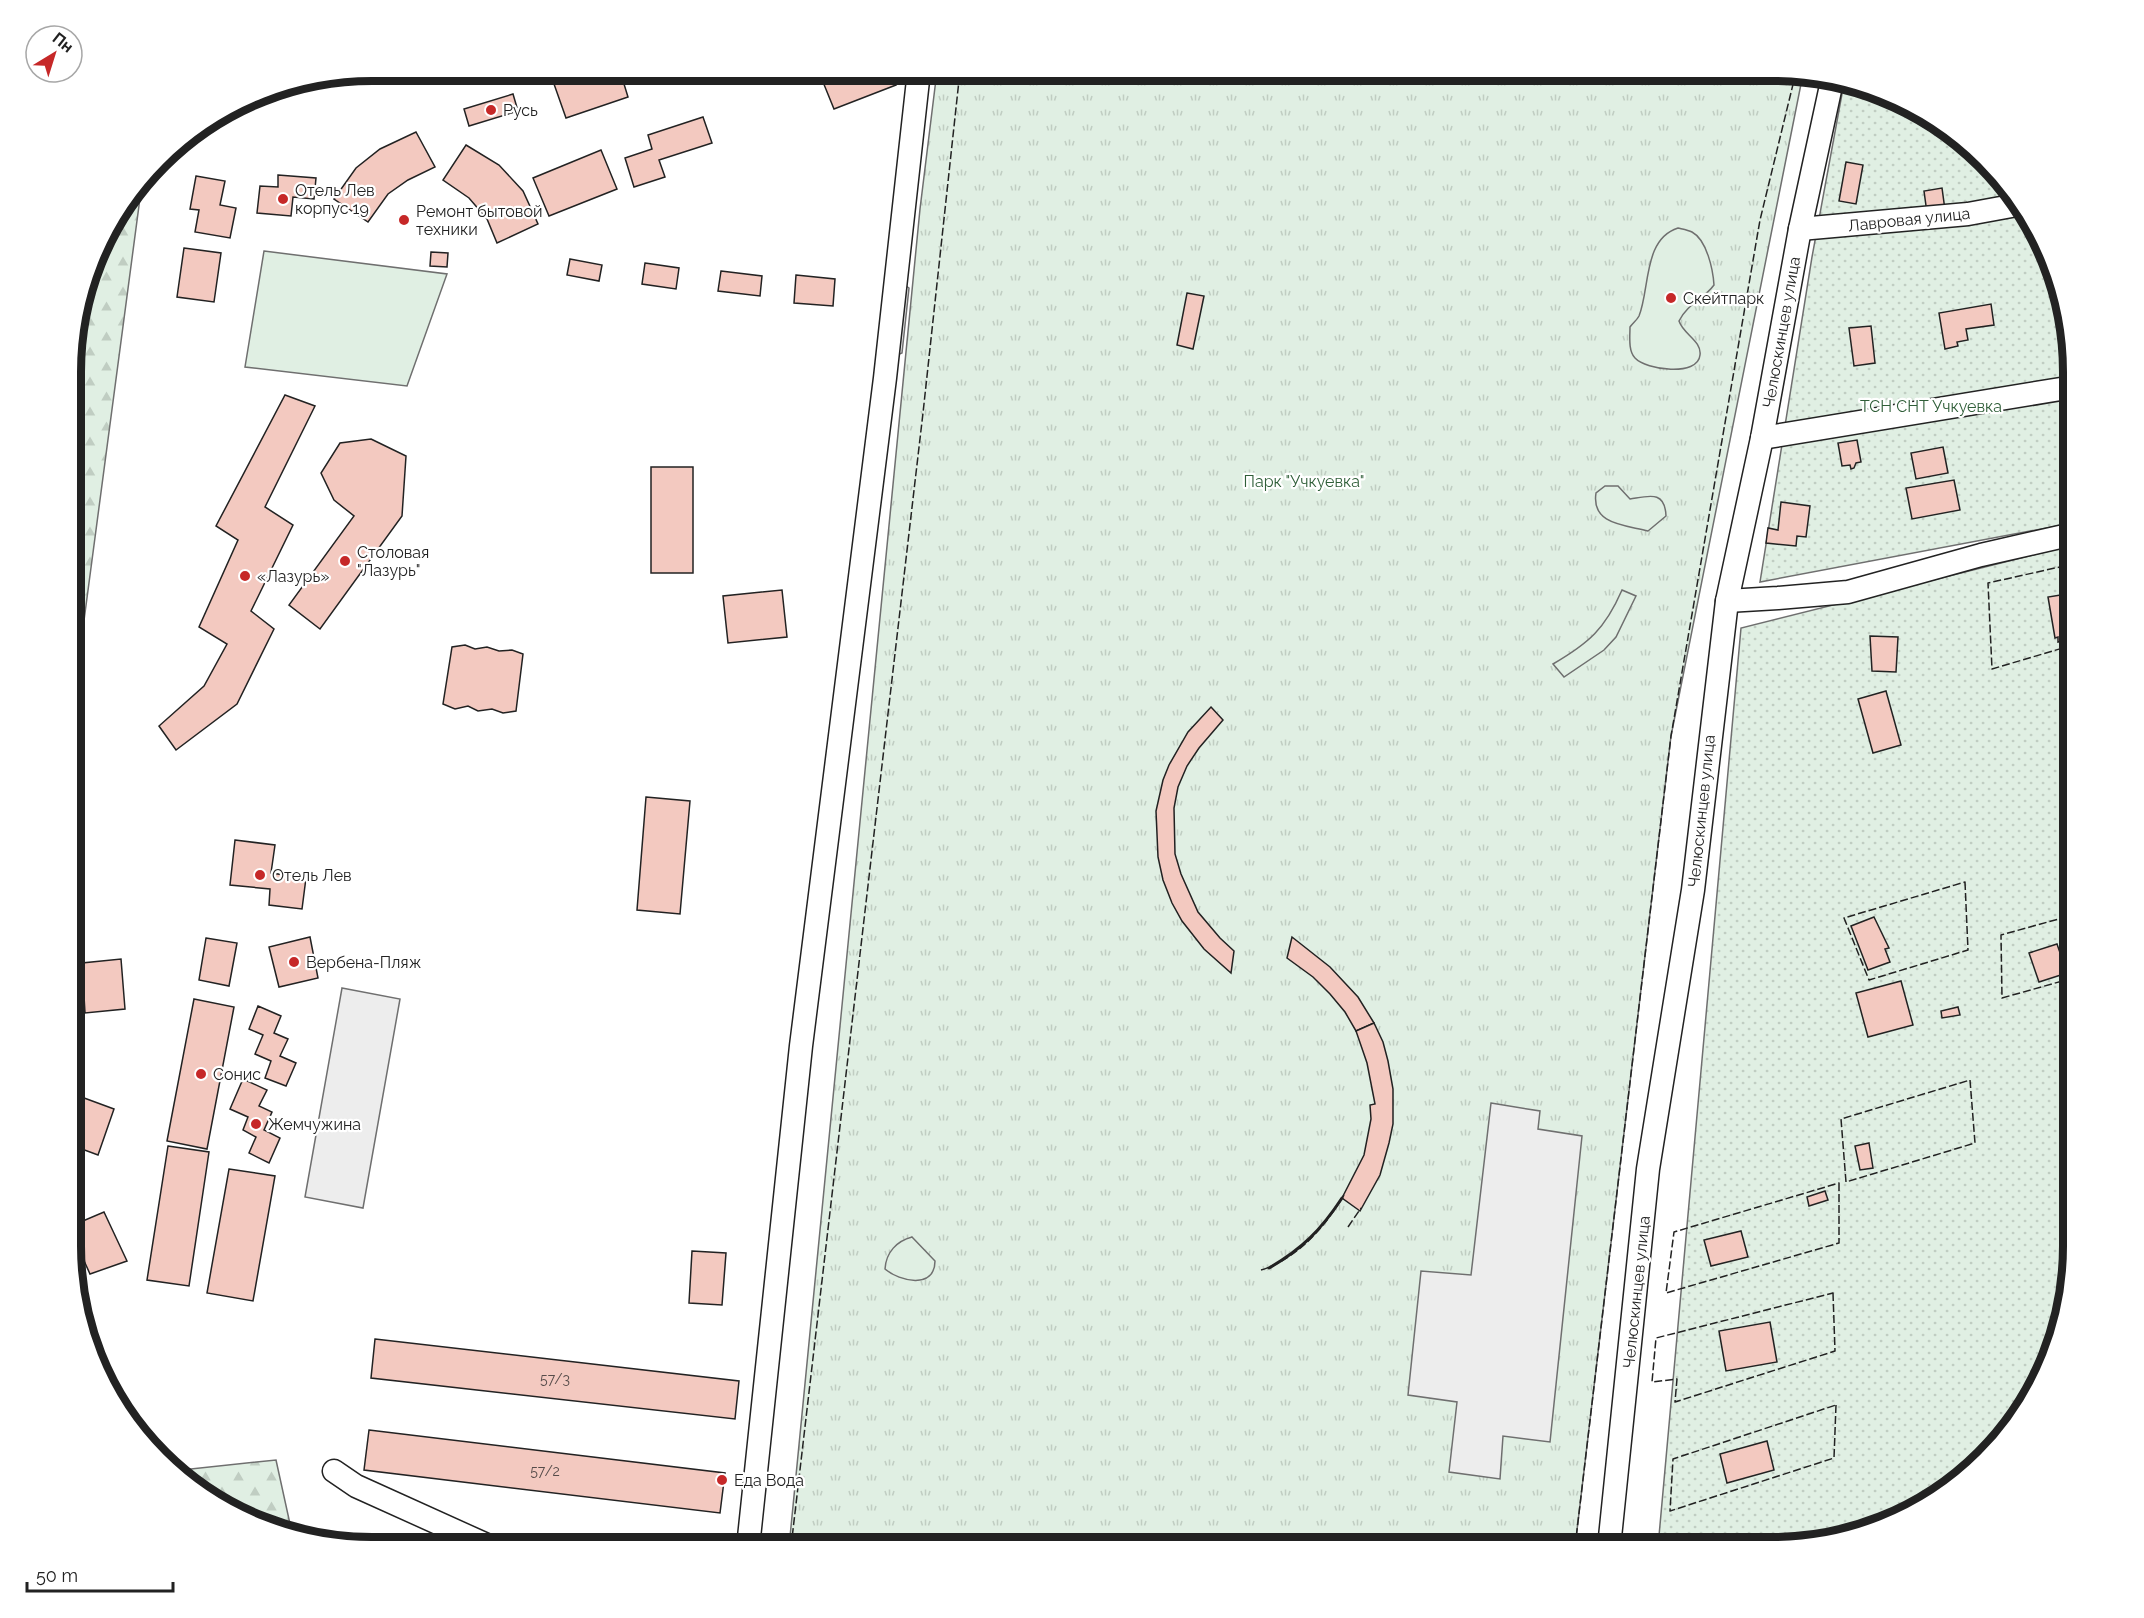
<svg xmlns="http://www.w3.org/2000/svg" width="2144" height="1618" font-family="Raleway,sans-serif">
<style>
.grass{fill:url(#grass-tufts);stroke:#6f6f6f;stroke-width:1.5}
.forest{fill:url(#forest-firs);stroke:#6f6f6f;stroke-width:1.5}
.garden{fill:url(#garden-dots);stroke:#6f6f6f;stroke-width:1.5}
.pitch{fill:#e0efe3;stroke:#6f6f6f;stroke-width:1.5}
.parking{fill:#ededed;stroke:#6f6f6f;stroke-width:1.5}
.building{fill:#f3c9c0;stroke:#222;stroke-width:1.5}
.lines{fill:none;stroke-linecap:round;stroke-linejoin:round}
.minor-casing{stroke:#222;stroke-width:25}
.minor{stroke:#fff;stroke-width:22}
.fence{stroke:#222;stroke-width:1.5;stroke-dasharray:8 3;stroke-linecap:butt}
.wall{stroke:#222;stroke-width:3}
.poi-dot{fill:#c62828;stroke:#fff;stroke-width:2}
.labels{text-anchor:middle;stroke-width:4.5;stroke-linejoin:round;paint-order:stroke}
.number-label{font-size:14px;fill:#564c4a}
.poi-label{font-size:16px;fill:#222;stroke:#fff;text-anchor:start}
.street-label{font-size:16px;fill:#222;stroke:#fff}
.park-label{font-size:16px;fill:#2f5e38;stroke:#fff}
.rim{fill:none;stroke:#222;stroke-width:8}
</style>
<defs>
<pattern id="grass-tufts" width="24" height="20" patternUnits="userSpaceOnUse" patternTransform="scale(1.5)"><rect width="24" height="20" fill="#e0efe3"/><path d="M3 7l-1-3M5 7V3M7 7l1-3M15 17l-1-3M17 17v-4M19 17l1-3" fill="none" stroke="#c0cdc2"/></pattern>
<pattern id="forest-firs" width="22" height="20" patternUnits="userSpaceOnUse" patternTransform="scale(1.5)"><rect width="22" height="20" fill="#e0efe3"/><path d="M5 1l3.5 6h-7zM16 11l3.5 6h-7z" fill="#c0cdc2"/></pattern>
<pattern id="garden-dots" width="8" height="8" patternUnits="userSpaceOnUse" patternTransform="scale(1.5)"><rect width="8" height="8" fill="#e0efe3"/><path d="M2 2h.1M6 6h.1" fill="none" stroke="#c0cdc2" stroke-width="1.8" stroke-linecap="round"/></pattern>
</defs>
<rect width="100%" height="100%" fill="#fff"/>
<!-- grass -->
<path class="grass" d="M937,71H1791L1803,74L1671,736L1575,1547H1534L1502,1543L1501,1547H789L920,209Z"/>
<!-- forest -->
<g class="forest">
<path d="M142,183L72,711L73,332L111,222Z"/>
<path d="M276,1460L292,1533L257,1525L172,1471Z"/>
</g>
<!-- garden -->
<g class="garden">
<path d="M1844,83L1887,93L1970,145L2043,239L2063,294L2073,372V523L1760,582L1812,257Z"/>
<path d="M2073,545V1266L2050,1362L1999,1444L1905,1517L1831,1542L1772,1547H1658L1741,628Z"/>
</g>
<!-- pitch -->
<g class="pitch">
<path d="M1678,228C1682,229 1688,230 1692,232C1707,240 1713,270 1714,285C1703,300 1688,303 1679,321C1683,334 1702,341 1700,355C1698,377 1646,370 1635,358C1628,351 1630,336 1630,327C1633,323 1637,320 1639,316C1650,289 1643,239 1678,228Z"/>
<path d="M264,251L447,274L407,386L245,367Z"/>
<path d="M1605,486H1618L1630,499C1649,496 1665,490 1666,516L1648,531C1626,525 1591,525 1596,493Z"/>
<path d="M1622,590L1636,596L1616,637L1604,650L1564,677L1553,664C1589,643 1605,629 1622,590Z"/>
<path d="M912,1237L935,1261C935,1289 900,1282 885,1269C886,1252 897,1241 912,1237Z"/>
</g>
<!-- parking -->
<g class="parking">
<path d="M896,279L909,288L902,353L887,359Z"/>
<path d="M342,988L400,999L363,1208L305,1197Z"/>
<path d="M1491,1103L1540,1111L1538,1129L1582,1136L1550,1442L1503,1436L1500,1479L1449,1472L1457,1402L1408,1395L1421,1271L1471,1275Z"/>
</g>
<!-- building -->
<g class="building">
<path d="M593,71H620L628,97L566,118L554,84Z"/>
<path d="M853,71H891L896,85L834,109L823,82Z"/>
<path d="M513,94L518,111L469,126L464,109Z"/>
<path d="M703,117L712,143L659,160L665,177L634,187L625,158L652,149L648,135Z"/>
<path d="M416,132L435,167L408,180L388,194L368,222L334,199L356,168L380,149Z"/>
<path d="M466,145L499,165L523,191L538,224L497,243L487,219L469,198L443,180Z"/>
<path d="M601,150L617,189L549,216L533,178Z"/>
<path d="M1846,162L1863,165L1856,204L1839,201Z"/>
<path d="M278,175L316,178L314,199L293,197L291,216L257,213L260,186L278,187Z"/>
<path d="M196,176L225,181L220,205L236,208L230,238L195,232L199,210L190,209Z"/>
<path d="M1942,188L1945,210L1927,213L1924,191Z"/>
<path d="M184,248L221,253L214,302L177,297Z"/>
<path d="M431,252L448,253L447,267L430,266Z"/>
<path d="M570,259L602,265L599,281L567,275Z"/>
<path d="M645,263L679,268L676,289L642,284Z"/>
<path d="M721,271L762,276L760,296L718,291Z"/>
<path d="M796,275L835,279L833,306L794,303Z"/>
<path d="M1187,293L1204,296L1193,349L1177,345Z"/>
<path d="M1991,304L1994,325L1966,329L1968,340L1957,342L1958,346L1945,349L1939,313Z"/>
<path d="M1871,326L1875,363L1854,366L1849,328Z"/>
<path d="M285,395L315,406L265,507L293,525L251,611L274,629L237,704L176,750L159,726L204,686L227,644L199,627L238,540L216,526Z"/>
<path d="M371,439L406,456L402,516L320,629L289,605L354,516L334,500L321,473L340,443Z"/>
<path d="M1857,440L1861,462L1856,463L1854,468L1851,469L1850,465L1842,466L1838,443Z"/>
<path d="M1943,447L1948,473L1916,479L1911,453Z"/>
<rect x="651" y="467" width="42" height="106"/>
<path d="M1954,480L1960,510L1912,519L1906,488Z"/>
<path d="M1781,502L1810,506L1806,537L1797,536L1796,546L1766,543L1768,528L1778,530Z"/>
<path d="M782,590L787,637L728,643L723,596Z"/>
<path d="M2073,593V639L2058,642V637L2055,638L2048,597Z"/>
<path d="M1870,636L1898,637L1896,672L1872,671Z"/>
<path d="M465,645L475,649L487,647L499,651L512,650L523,654L516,711L503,713L492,709L478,711L468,706L455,709L443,704L452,647Z"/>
<path d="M1886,691L1901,745L1873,753L1858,699Z"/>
<path d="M1211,707L1223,720L1199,748L1187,766L1178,787L1174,808L1175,854L1181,874L1198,912L1220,938L1234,951L1231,973L1204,949L1182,921L1172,903L1163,880L1158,857L1156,811L1163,780L1169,765L1188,732Z"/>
<path d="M646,797L690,801L680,914L637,910Z"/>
<path d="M235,840L275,845L271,873L306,878L302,909L269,905L270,889L230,885Z"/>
<path d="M1874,917L1889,948L1885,949L1890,962L1868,970L1851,926Z"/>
<path d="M310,937L318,978L279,987L269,947Z"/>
<path d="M1292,937L1330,967L1358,997L1374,1023L1356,1031L1345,1012L1330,994L1313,977L1287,958Z"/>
<path d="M206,938L237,943L229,986L199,980Z"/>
<path d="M2057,944L2067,973L2039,982L2029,953Z"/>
<path d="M121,959L125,1009L85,1013L82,963Z"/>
<path d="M1901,981L1913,1025L1868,1037L1856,993Z"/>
<path d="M194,999L234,1007L207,1149L167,1141Z"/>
<path d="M258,1006L281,1016L274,1033L288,1039L280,1056L296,1063L286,1086L265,1078L271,1061L255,1054L263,1035L249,1029Z"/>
<path d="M1958,1007L1960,1015L1942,1018L1941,1011Z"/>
<path d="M1374,1023L1383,1042L1388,1061L1393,1089V1124L1389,1143L1380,1175L1360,1211L1342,1198L1364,1155L1371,1119L1370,1105L1375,1104L1367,1063L1356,1031Z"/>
<path d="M243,1079L267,1090L259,1106L272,1112L264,1130L280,1138L269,1163L249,1153L256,1137L243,1130L248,1117L230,1109Z"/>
<path d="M76,1095L114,1109L98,1155L71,1145L72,1108Z"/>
<path d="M1869,1143L1873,1168L1860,1170L1855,1146Z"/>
<path d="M168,1146L209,1152L189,1286L147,1280Z"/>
<path d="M229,1169L275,1176L253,1301L207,1293Z"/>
<path d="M1825,1191L1828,1200L1809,1206L1807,1197Z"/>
<path d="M104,1212L127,1261L90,1274L71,1232V1226Z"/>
<path d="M1741,1231L1748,1257L1711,1266L1704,1240Z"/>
<path d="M692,1251L726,1253L722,1305L689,1303Z"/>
<path d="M1770,1322L1777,1362L1726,1371L1719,1331Z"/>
<path d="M375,1339L739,1381L735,1419L371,1378Z"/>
<path d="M369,1430L725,1473L720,1513L364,1470Z"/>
<path d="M1767,1441L1774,1470L1727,1483L1720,1454Z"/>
<path d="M607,1534L631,1547H600Z"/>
</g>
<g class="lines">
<!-- minor casing -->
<g class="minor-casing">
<g id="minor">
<path d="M1800,229L1968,214L2017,205"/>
<path d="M1762,438L2073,387"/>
<path d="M1727,601L1778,598L1848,592L1981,555L2073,534"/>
<path d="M334,1471L356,1486L491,1547"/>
<path d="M748,1547L801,1046L885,378L919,71"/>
<path d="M1609,1547L1648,1169L1693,890L1727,601L1762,438L1800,229L1832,81"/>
</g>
</g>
<!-- minor -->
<use href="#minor" class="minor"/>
<!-- fence -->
<g class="fence">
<path d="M2073,645L1992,669L1988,583L2073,564"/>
<path d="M1965,882L1968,950L1869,980L1844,918Z"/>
<path d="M2073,978L2002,998L2001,935L2073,915"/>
<path d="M1970,1080L1975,1143L1846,1182L1841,1119Z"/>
<path d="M1839,1183V1243L1666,1293L1674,1232Z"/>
<path d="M1348,1227L1361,1208"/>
<path d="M1261,1270C1297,1259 1325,1227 1344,1195"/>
<path d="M1833,1293L1835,1351L1675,1402L1677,1379L1652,1382L1656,1338Z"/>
<path d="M1836,1405L1834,1458L1670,1511L1673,1459Z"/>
<path d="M791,1547L923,413L960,71"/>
<path d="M1575,1547L1671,736L1760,220L1796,72"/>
</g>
<!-- wall -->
<path class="wall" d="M1269,1268C1302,1249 1321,1230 1342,1198"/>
</g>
<!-- markers -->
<g class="poi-dot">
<circle cx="491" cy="110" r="6"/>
<circle cx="283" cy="199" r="6"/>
<circle cx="404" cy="220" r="6"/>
<circle cx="1671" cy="298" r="6"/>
<circle cx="345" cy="561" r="6"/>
<circle cx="245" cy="576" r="6"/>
<circle cx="260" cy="875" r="6"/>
<circle cx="294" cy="962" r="6"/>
<circle cx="201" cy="1074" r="6"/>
<circle cx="256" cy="1124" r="6"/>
<circle cx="722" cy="1480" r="6"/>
</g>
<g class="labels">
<!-- number labels -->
<g class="number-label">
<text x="555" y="1384">57/3</text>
<text x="545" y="1476">57/2</text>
</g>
<!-- poi labels -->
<g class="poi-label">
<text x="503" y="116">Русь</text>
<text x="295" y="196">Отель Лев<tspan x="295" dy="18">корпус 19</tspan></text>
<text x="416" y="217">Ремонт бытовой<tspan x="416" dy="18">техники</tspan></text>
<text x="1683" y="304">Скейтпарк</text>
<text x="357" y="558">Столовая<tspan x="357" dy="18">"Лазурь"</tspan></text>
<text x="257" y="582">«Лазурь»</text>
<text x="272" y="881">Отель Лев</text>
<text x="306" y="968">Вербена-Пляж</text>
<text x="213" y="1080">Сонис</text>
<text x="268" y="1130">Жемчужина</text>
<text x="734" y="1486">Еда Вода</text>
</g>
<!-- street labels -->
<g class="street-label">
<text transform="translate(1909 219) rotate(-6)" y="6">Лавровая улица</text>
<text transform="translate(1781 332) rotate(-80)" y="6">Челюскинцев улица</text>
<text transform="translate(1701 811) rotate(-84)" y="6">Челюскинцев улица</text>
<text transform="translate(1636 1292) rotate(-84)" y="6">Челюскинцев улица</text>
</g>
<!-- park labels -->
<g class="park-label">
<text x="1931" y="412">ТСН СНТ Учкуевка</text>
<text x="1304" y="487">Парк "Учкуевка"</text>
</g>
</g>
<!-- crop -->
<path d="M0 0H2144V1618H0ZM372 81H1772A291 291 0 0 1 2063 372V1246A291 291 0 0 1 1772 1537H372A291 291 0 0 1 81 1246V372A291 291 0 0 1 372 81Z" fill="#fff" fill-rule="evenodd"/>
<path class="rim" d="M372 81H1772A291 291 0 0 1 2063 372V1246A291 291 0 0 1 1772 1537H372A291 291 0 0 1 81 1246V372A291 291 0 0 1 372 81Z"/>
<!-- north arrow -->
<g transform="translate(54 54) rotate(38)"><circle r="28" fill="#ffffff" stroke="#a7a7a7" stroke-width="1.5"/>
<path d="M0-4.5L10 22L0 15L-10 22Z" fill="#c62828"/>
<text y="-9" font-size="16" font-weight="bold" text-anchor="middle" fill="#222222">Пн</text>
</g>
<!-- scale -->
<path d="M27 1582v9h146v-9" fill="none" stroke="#222222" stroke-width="3"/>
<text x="36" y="1582" font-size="18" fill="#222222" stroke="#ffffff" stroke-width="4.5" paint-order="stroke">50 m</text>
</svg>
